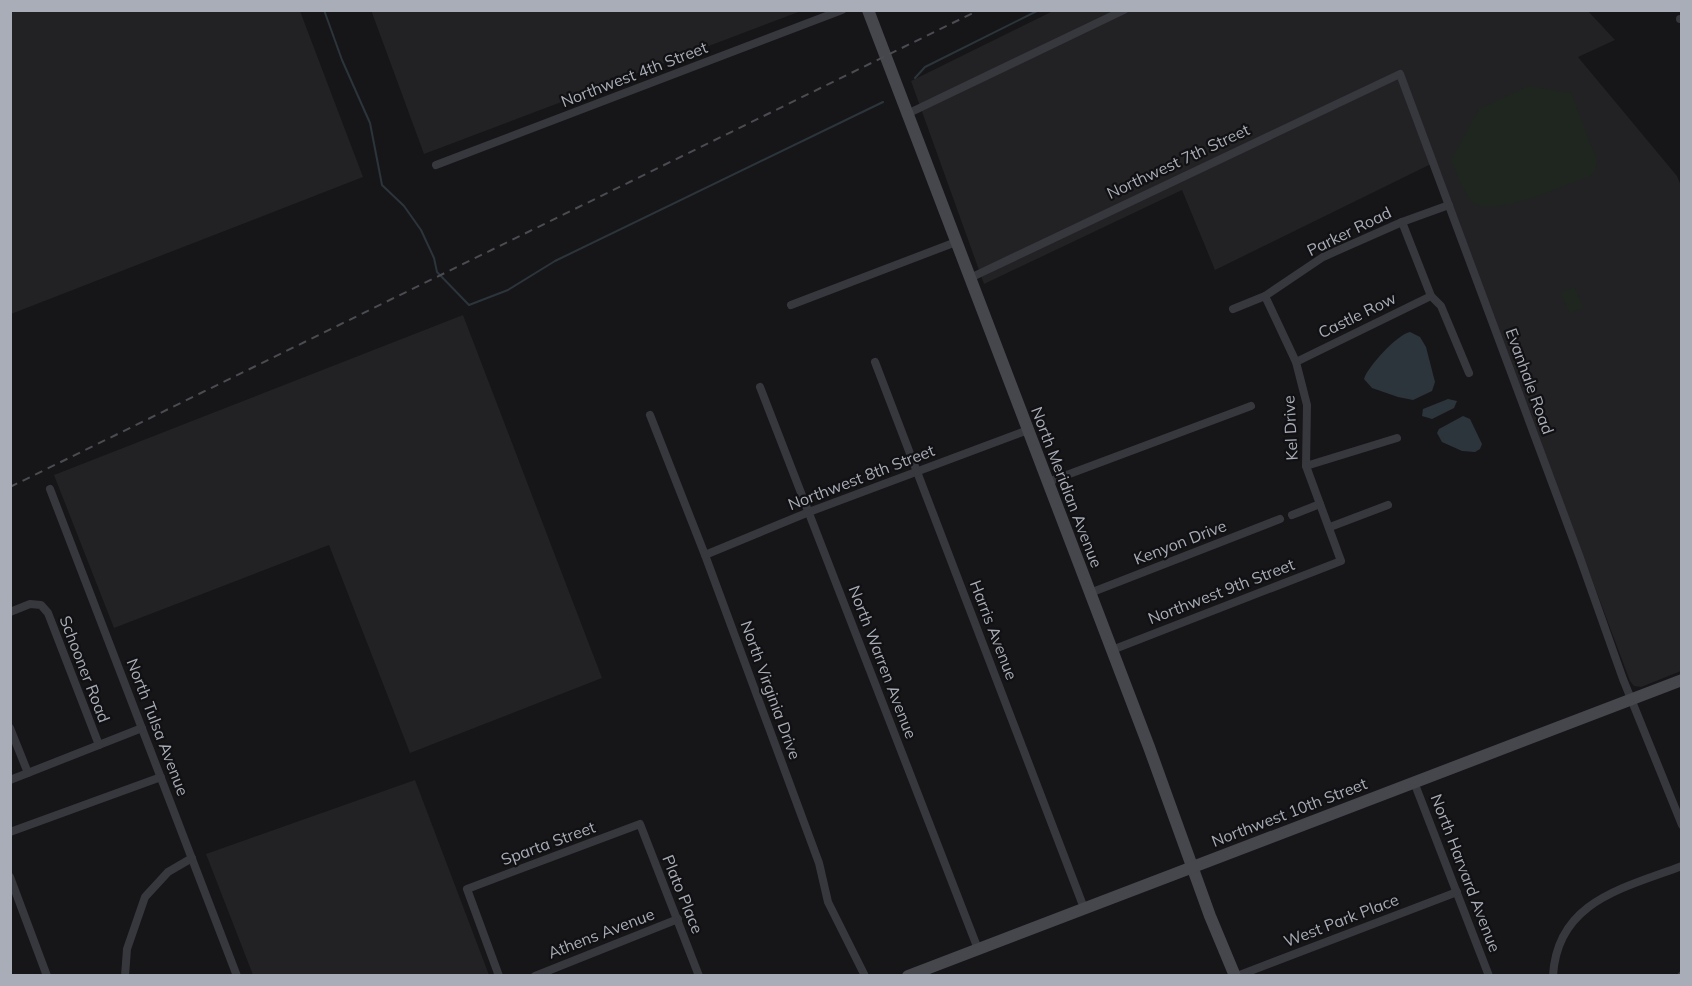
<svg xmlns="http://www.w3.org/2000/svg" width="1692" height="986" font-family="Mulish,sans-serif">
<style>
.built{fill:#222225}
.green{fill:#1e261f}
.water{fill:#2c353c}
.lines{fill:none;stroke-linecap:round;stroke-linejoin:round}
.stream{stroke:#2c353c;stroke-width:2}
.street{stroke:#37383d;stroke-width:8}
.secondary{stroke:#45474d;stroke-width:12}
.rail{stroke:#4a4c52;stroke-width:2;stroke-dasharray:8 6;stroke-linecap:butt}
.labels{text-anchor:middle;stroke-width:4.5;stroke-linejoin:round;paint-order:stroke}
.street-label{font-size:16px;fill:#a8adb8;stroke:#111113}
</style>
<rect width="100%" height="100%" fill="#161618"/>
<!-- built -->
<g class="built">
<path d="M11,10L300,11L363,177L11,314Z"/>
<path d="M371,10H801V11L424,154Z"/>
<path d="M1053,11H1588L1615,40L1578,57L1677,176L1681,186V671L1641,687L1634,686L1630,681L1472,260L1431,164L1215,270L1182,190L984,284L911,81Z"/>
<path d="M463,315L602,678L410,753L329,545L114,628L54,475Z"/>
<path d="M415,780L489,975H253L206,854Z"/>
</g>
<!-- green -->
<g class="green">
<path d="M1528,86L1571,93L1597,160L1595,171L1590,176C1568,184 1492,219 1473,202C1464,195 1456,171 1451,160L1479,109Z"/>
<path d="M1575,287L1583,308L1569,313L1561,292Z"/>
</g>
<!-- water -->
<g class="water">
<path d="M1410,332L1420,337L1426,347L1435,382L1432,391L1413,400L1398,397L1372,388L1364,379C1367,367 1398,334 1410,332Z"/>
<path d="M1448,399L1457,401L1454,408L1432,419L1422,416L1423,409Z"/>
<path d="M1463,416L1470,419L1482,444L1480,449L1475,452L1462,451L1442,442L1437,433L1439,429Z"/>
</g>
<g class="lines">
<!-- stream -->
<g class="stream">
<path d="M324,10L342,60L370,123L382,185L404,206L421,230L434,258L437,272L469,305L508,290L555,261L883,102"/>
<path d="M915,78L925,67L1039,10"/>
</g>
<!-- street -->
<g class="street">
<path d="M1680,19H1682"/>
<path d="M907,114L1124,10"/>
<path d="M436,165L842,10"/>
<path d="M1402,222L1431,296L1441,306L1469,373"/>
<path d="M970,278L1400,74L1579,555L1623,679L1682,825"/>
<path d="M791,305L956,242"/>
<path d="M1233,309L1265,296L1323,257L1402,222L1449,205"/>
<path d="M875,362L1084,908"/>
<path d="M1296,362L1431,296"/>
<path d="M760,387L978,949"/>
<path d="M650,415L705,555L819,863L828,902L865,976"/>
<path d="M1306,466L1397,438"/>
<path d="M1048,482L1251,406"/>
<path d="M50,489L237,976"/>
<path d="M1292,515L1320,504"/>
<path d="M1330,527L1388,505"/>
<path d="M705,555L809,512L1028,430"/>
<path d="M1090,593L1280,519"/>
<path d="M10,612L30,604L41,605L48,613L99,745"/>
<path d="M1112,650L1341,561L1306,466L1307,405L1296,362L1265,296"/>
<path d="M10,728L28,773"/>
<path d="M10,780L142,728"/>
<path d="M1414,782L1489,976"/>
<path d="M10,832L161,777"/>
<path d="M10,877L47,976"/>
<path d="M125,976L127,949L145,897L168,872L192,858"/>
<path d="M499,976L467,889L640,824L699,976"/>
<path d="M535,976L678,919"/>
<path d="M1237,976L1457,892"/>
<path d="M1553,976C1557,901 1624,888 1682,866"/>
<path d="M1681,976L1682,975"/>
</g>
<!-- secondary -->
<g class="secondary">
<path d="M868,10L1149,747L1210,916L1235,976"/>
<path d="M908,976L1682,680"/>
</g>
<!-- rail -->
<path class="rail" d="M10,487L979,10"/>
</g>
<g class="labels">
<!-- street labels -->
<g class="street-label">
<text transform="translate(634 74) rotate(-21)" y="6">Northwest 4th Street</text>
<text transform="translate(1178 161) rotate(-25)" y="6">Northwest 7th Street</text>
<text transform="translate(1349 231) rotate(-26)" y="6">Parker Road</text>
<text transform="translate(1357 315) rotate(-26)" y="6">Castle Row</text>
<text transform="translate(1530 381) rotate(70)" y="6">Evanhale Road</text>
<text transform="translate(1290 428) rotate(-93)" y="6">Kel Drive</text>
<text transform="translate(861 477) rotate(-21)" y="6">Northwest 8th Street</text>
<text transform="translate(1067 487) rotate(69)" y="6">North Meridian Avenue</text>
<text transform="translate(1180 542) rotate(-21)" y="6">Kenyon Drive</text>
<text transform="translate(1221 591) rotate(-21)" y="6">Northwest 9th Street</text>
<text transform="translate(994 630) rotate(69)" y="6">Harris Avenue</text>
<text transform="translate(883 662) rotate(69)" y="6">North Warren Avenue</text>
<text transform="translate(85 669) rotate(69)" y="6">Schooner Road</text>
<text transform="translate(771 690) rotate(70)" y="6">North Virginia Drive</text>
<text transform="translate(158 727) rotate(69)" y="6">North Tulsa Avenue</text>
<text transform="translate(1289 812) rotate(-21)" y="6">Northwest 10th Street</text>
<text transform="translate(548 843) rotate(-20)" y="6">Sparta Street</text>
<text transform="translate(1466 873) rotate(69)" y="6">North Harvard Avenue</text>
<text transform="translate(683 894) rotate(68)" y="6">Plato Place</text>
<text transform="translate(1341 920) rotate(-21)" y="6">West Park Place</text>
<text transform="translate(601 933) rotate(-21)" y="6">Athens Avenue</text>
</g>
</g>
<!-- border -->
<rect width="1692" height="986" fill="none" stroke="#a8adb8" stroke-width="24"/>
</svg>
